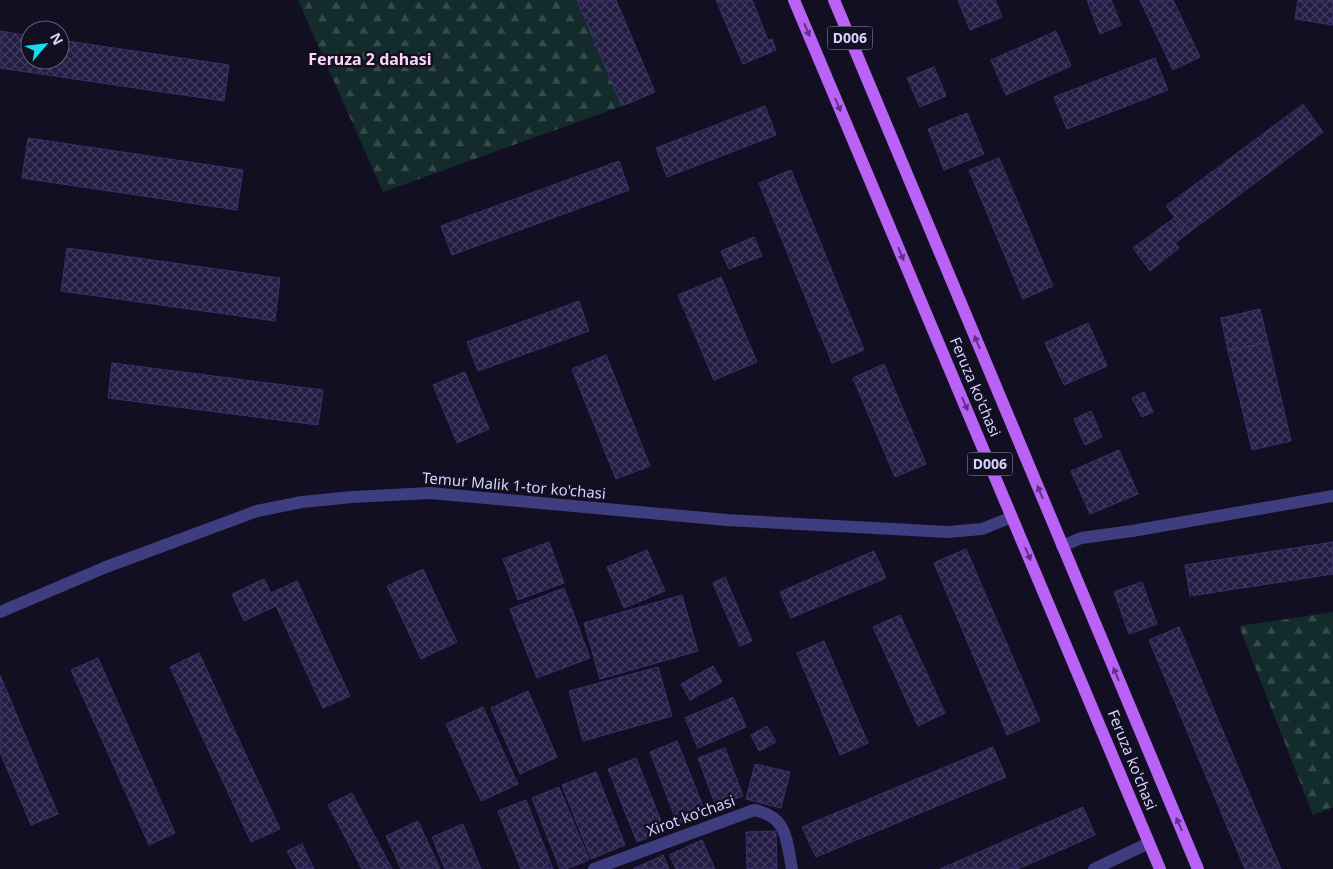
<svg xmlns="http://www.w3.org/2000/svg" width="1333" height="869" font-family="'Noto Sans',sans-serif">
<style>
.forest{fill:url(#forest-firs)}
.building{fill:url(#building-cross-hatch);stroke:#3a306d}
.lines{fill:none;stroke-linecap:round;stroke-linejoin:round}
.minor{stroke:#3d3d7f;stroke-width:12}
.major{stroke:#ba61f6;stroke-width:12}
.oneway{fill:#5e3482}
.labels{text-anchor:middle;stroke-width:5;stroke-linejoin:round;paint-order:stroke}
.shield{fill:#120f23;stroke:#9c98bc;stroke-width:1}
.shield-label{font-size:14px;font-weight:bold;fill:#d7d3fd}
.street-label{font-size:15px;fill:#d7d3fd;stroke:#120f23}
.neighbourhood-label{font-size:16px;font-weight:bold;fill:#fdd5f0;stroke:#120f23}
</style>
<defs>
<pattern id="forest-firs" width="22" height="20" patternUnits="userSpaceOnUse" patternTransform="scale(1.25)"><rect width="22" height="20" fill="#132c2b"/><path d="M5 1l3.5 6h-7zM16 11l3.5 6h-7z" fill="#354a4b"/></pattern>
<pattern id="building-cross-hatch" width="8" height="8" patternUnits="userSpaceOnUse" patternTransform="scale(1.25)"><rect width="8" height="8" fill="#231c43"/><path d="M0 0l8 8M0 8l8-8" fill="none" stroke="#423c5f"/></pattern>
</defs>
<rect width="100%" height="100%" fill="#120f23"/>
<!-- forest -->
<g class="forest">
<path d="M298,0H577L622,106L383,192Z"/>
<path d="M1333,612V807L1313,815L1239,626Z"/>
</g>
<!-- building -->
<g class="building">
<path d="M577,0H616L655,92L622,106Z"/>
<path d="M716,0H752L768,40L772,39L776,50L743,64Z"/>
<path d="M958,0H995L1002,17L970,30Z"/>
<path d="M1087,0H1111L1121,25L1100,34Z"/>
<path d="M1140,0H1173L1200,57L1173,70Z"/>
<path d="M1298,0H1333V25L1295,19Z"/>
<path d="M0,31L30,36V60H60V40L229,65L224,101L0,68Z"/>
<path d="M1056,31L1071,66L1006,95L991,60Z"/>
<path d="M1155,58L1168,90L1067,129L1054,97Z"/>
<path d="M934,67L946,96L920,107L907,78Z"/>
<path d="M1303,104L1323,132L1187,234L1166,206Z"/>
<path d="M765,106L776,135L667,177L656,148Z"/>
<path d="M967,113L984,154L944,170L928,129Z"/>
<path d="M28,138L243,170L237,210L22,178Z"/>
<path d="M999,158L1053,286L1023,299L969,170Z"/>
<path d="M619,161L629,190L452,255L441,226Z"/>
<path d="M791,170L864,350L832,363L759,183Z"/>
<path d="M1174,218L1187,234L1175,243L1179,248L1150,271L1133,248Z"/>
<path d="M754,237L762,256L729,269L721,251Z"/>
<path d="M67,248L280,278L275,321L61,291Z"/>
<path d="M721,277L757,362L714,380L678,295Z"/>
<path d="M579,301L589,331L478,371L467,342Z"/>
<path d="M1260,309L1268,342L1228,351L1221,318Z"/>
<path d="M1088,323L1107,366L1064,385L1045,343Z"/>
<path d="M1268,342L1291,441L1252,450L1228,351Z"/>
<path d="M606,355L650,466L616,479L572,369Z"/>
<path d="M112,363L323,390L318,425L108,398Z"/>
<path d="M884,364L926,464L895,477L853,378Z"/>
<path d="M465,372L489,429L457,443L433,385Z"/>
<path d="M1144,392L1153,412L1142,417L1132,398Z"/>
<path d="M1091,411L1102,437L1085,445L1074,419Z"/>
<path d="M1119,450L1138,494L1090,514L1071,471Z"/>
<path d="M549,542L564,583L518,600L503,559Z"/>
<path d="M1333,542V574L1190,596L1185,565Z"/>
<path d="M966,549L1040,721L1007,735L934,563Z"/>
<path d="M647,550L665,591L624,608L607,567Z"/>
<path d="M874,551L886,578L791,618L780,592Z"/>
<path d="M423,569L457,642L421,659L387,586Z"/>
<path d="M725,577L752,641L740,646L713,583Z"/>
<path d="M264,579L271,593L297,581L350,696L323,708L276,606L244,621L232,594Z"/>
<path d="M1142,582L1157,624L1129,634L1114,592Z"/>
<path d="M564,588L590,658L537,678L510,609Z"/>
<path d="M682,595L698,651L600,679L584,623Z"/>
<path d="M900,615L945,713L918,726L873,627Z"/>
<path d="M1179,627L1281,869H1245L1149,640Z"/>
<path d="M824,641L868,743L840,755L797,653Z"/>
<path d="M199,653L280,829L251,842L170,667Z"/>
<path d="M98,658L175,833L149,845L71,670Z"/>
<path d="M713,666L722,682L690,700L681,684Z"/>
<path d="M658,667L672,716L583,741L569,691Z"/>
<path d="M0,675L58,814L31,825L0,752Z"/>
<path d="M528,691L557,757L520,774L491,708Z"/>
<path d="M733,697L746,727L698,748L685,718Z"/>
<path d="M483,707L518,784L481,801L446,724Z"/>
<path d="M767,726L776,742L759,751L751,735Z"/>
<path d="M677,741L706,814L678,825L650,752Z"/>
<path d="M993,747L1006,777L816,857L802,827Z"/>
<path d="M725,748L743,796L716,806L698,758Z"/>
<path d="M636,758L665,831L637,842L608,769Z"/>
<path d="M755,764L790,772L781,808L746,799Z"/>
<path d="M596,772L625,845L591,859L562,785Z"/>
<path d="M559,787L589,860L566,869H560L532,798Z"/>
<path d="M352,793L392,869H362L328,805Z"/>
<path d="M526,800L553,869H521L498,811Z"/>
<path d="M1083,807L1095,835L1018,869H940Z"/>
<path d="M418,821L440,869H401L386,836Z"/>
<path d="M463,824L481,869H445L432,837Z"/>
<path d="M776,831L777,869H747L746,832Z"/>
<path d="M702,840L715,869H676L669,855Z"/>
<path d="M302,844L314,869H297L287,851Z"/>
<path d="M663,855L669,869H633Z"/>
</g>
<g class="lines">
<!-- minor -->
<g class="minor">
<path d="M1062,546L1081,538L1132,531L1333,496"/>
<path d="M0,612L106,567L257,511L302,502L352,497L430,493L727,520L948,532L982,529L1012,517"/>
<path d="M594,869L754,810C788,817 786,839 792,869"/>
<path d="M1094,869L1149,843"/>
</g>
<!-- major -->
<g class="major">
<path d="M794,0L1160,869"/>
<path d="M834,0L1198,869"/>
</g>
</g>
<!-- one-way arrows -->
<defs><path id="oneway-solid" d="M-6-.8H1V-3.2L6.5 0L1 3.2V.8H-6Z" transform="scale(1.25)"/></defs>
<g class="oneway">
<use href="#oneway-solid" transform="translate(807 30) rotate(67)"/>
<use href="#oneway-solid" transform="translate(838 105) rotate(67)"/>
<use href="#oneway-solid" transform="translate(901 254) rotate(67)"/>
<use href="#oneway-solid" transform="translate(977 342) rotate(-113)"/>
<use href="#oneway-solid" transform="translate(965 404) rotate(67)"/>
<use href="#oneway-solid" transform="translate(1040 492) rotate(-113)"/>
<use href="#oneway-solid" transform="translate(1028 554) rotate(67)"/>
<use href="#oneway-solid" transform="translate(1116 674) rotate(-113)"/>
<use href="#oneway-solid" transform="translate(1179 824) rotate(-113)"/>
</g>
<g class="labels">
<!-- shield labels -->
<g class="shield">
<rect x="827.5" y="26.5" width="45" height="23" rx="4"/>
<rect x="967.5" y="452.5" width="45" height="23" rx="4"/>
</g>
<g class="shield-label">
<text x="850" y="43">D006</text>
<text x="990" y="469">D006</text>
</g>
<!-- street labels -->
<g class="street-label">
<text transform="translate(975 387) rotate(67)" y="5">Feruza ko'chasi</text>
<text transform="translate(514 486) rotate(5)" y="5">Temur Malik 1-tor ko'chasi</text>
<text transform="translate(1132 760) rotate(68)" y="5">Feruza ko'chasi</text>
<text transform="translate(691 816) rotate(-20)" y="5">Xirot ko'chasi</text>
</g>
<!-- neighbourhood labels -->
<g class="neighbourhood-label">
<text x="370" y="65">Feruza 2 dahasi</text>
</g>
</g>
<!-- north arrow -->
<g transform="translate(45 45) rotate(62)"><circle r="24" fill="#120f23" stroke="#615d7a"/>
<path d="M0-4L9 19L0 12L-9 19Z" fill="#0ddfee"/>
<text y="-8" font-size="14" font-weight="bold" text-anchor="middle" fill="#d7d3fd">N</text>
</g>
</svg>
